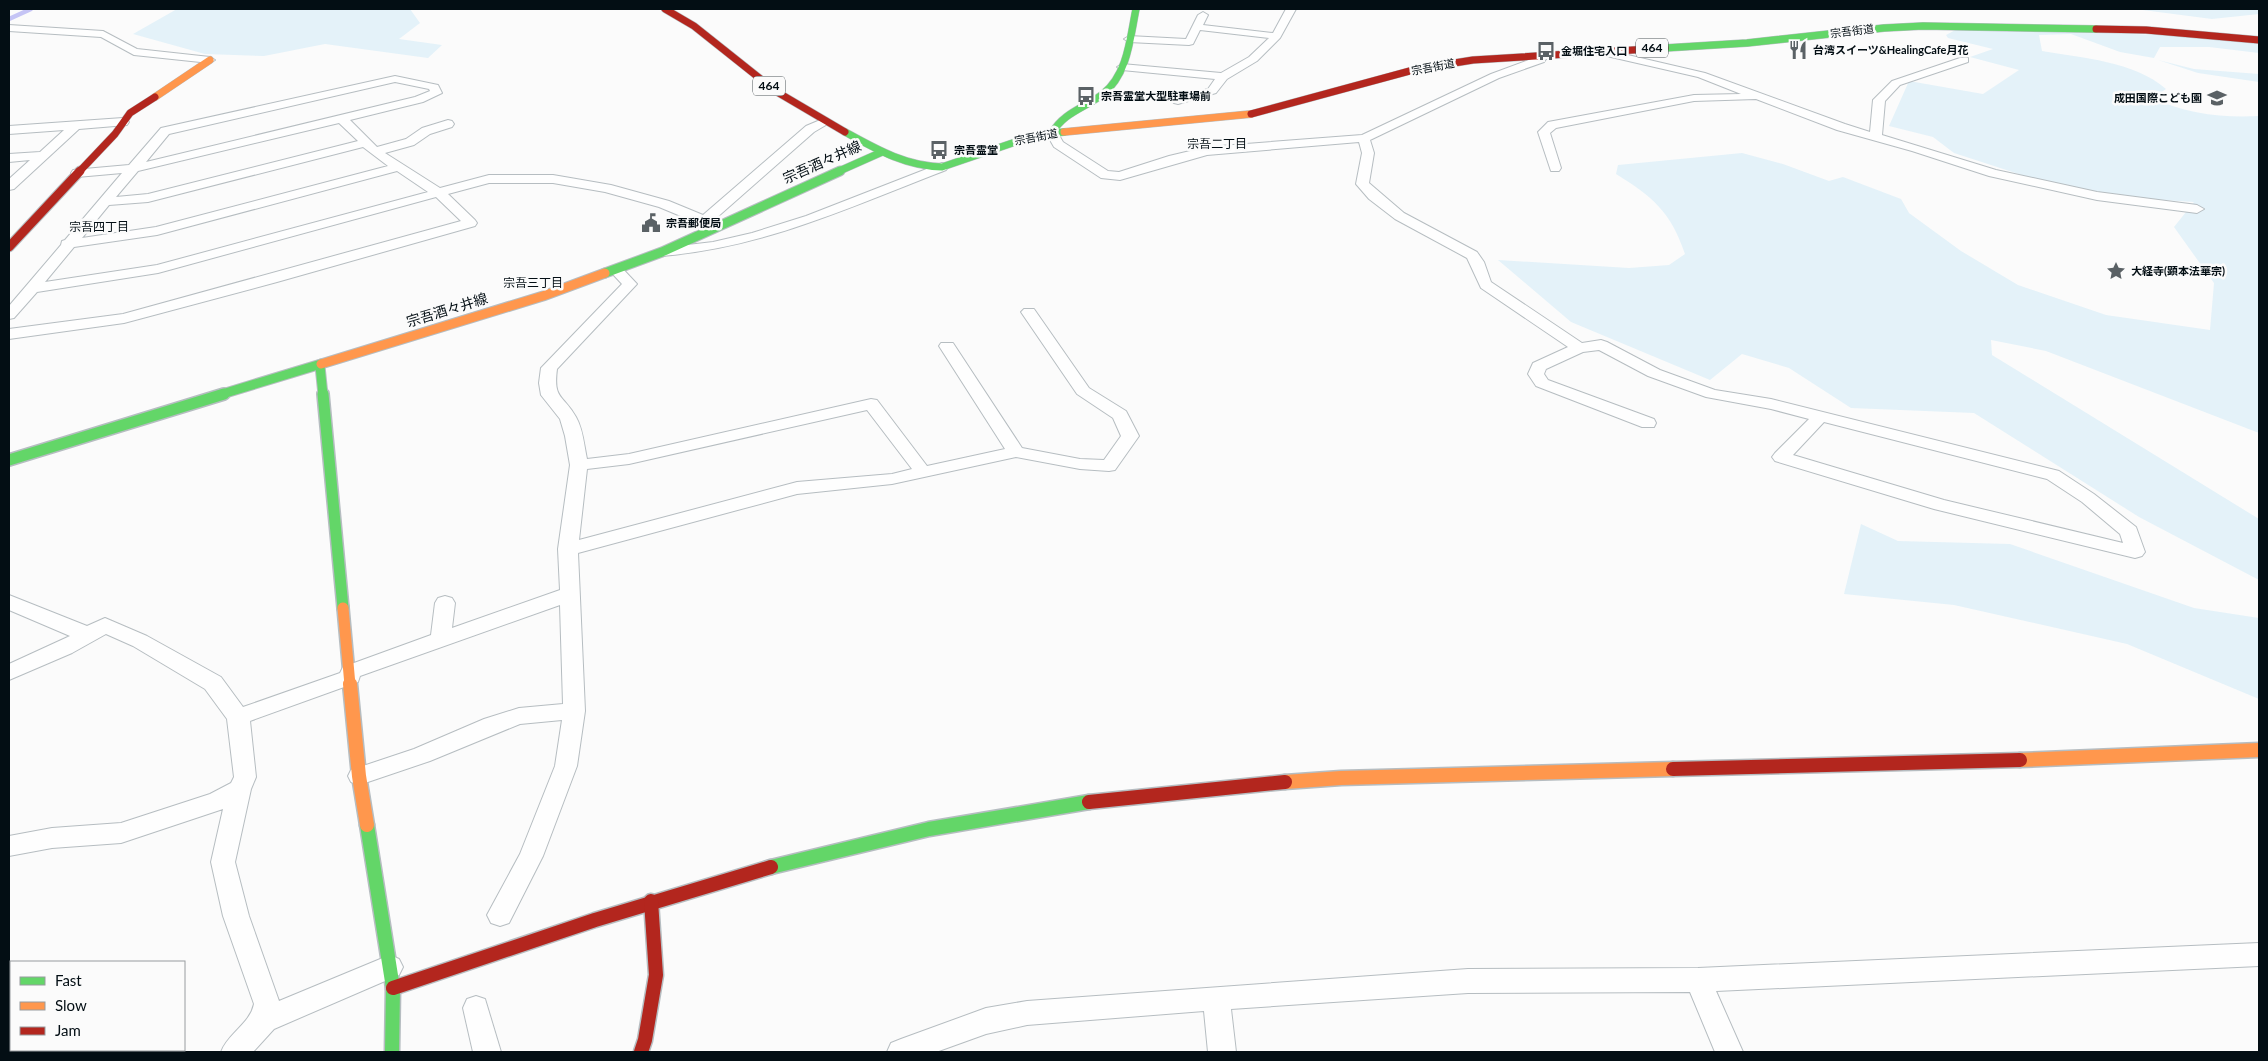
<svg xmlns="http://www.w3.org/2000/svg" width="2268" height="1061" font-family="Lato,'Noto Sans JP',sans-serif">
<style>
.green{fill:#e4f2f9}
.lines{fill:none;stroke-linecap:round;stroke-linejoin:round}
.stream{stroke:#c5c4f5;stroke-width:4.5}
.street-casing{stroke:#b6bdc1;stroke-width:2}
.fast-far3-casing{stroke:#b6bdc1;stroke-width:8}
.fast-far2-casing{stroke:#b6bdc1;stroke-width:11}
.fast-far1-casing{stroke:#b6bdc1;stroke-width:14}
.fast-casing{stroke:#b6bdc1;stroke-width:17}
.slow-far3-casing{stroke:#b6bdc1;stroke-width:8}
.slow-far2-casing{stroke:#b6bdc1;stroke-width:11}
.slow-far1-casing{stroke:#b6bdc1;stroke-width:14}
.slow-casing{stroke:#b6bdc1;stroke-width:17}
.jam-far2-casing{stroke:#b6bdc1;stroke-width:8}
.jam-far1-casing{stroke:#b6bdc1;stroke-width:11}
.jam-casing{stroke:#b6bdc1;stroke-width:17}
.street{fill:#fefefe;fill-rule:evenodd}
.fast-far3{stroke:#63d668;stroke-width:7}
.fast-far2{stroke:#63d668;stroke-width:9}
.fast-far1{stroke:#63d668;stroke-width:11}
.fast{stroke:#63d668;stroke-width:14}
.slow-far3{stroke:#ff974d;stroke-width:7}
.slow-far2{stroke:#ff974d;stroke-width:9}
.slow-far1{stroke:#ff974d;stroke-width:11}
.slow{stroke:#ff974d;stroke-width:14}
.jam-far2{stroke:#b3261e;stroke-width:7}
.jam-far1{stroke:#b3261e;stroke-width:9}
.jam{stroke:#b3261e;stroke-width:14}
.labels{text-anchor:middle;stroke-width:5;stroke-linejoin:round;paint-order:stroke}
.far-street-label{font-size:11px;fill:#030e14;stroke:#fbfbfb}
.far-poi-label{font-size:11px;font-weight:bold;fill:#030e14;stroke:#fbfbfb;text-anchor:start}
.shield{fill:#fbfbfb;stroke:#4d5559;stroke-width:1}
.shield-label{font-size:12px;font-weight:bold;fill:#030e14}
.far-neighbourhood-label{font-size:12px;fill:#030e14;stroke:#fbfbfb}
.street-label{font-size:14px;fill:#030e14;stroke:#fbfbfb}
</style>
<rect width="100%" height="100%" fill="#fbfbfb"/>
<!-- green -->
<g class="green">
<path d="M177,9H410L420,23L399,39L442,45L428,58L325,44L264,56L205,54L133,34Z"/>
<path d="M2135,9H2259V14L2212,19Z"/>
<path d="M1959,28L2217,37L2259,42V53L2209,47H2160L2154,58L2120,52L2071,34L2039,35L2042,51C2082,58 2134,61 2166,89L2153,98C2185,114 2224,118 2259,116V433L2046,351L1991,340L1992,355L2259,519V580L2139,517L1974,413L1851,408L1789,368L1742,354L1710,380L1571,322L1498,260L1629,268L1669,265L1685,254C1671,212 1653,197 1616,174L1618,165L1742,153L1783,164L1829,181L1843,177L1901,199L1909,213L1961,251L2018,285L2106,315L2210,330L2214,283L2174,227L2194,202L2132,198L2040,181L1954,153L1933,137L1889,126L1909,81L1983,94L2019,70L1970,57L1993,49L1948,38L1946,35Z"/>
<path d="M2158,60L2194,69L2259,74V82L2198,73Z"/>
<path d="M1861,524L1898,541L2010,544L2194,608L2259,618V699L2127,644L1954,605L1844,594Z"/>
</g>
<g class="lines">
<!-- stream -->
<path class="stream" d="M9,19L31,9"/>
<!-- street casing -->
<g class="street-casing">
<g id="street">
<path d="M1286,9H1296L1280,38L1257,61L1227,79L1216,93L1178,104L1174,103L1172,101L1174,99L1208,89L1215,79L1122,70L1117,67L1122,64L1221,73L1249,57L1269,38L1200,30L1193,44L1189,45L1129,42L1124,39L1129,36L1186,39L1198,15L1203,12L1208,15L1203,25L1273,33Z"/>
<path d="M9,25L103,31L137,49L210,57L215,60L210,63L134,55L101,37L9,31Z"/>
<path d="M1602,49L1705,73L1845,124L1870,132L1873,100L1892,81L1960,58H1968V62L1900,85L1885,101L1882,135L1996,170L2097,192L2197,205L2204,209L2197,213L2097,200L1989,176L1912,151L1837,130L1756,99L1694,101L1556,128L1550,133L1561,168L1559,171H1551L1538,132L1548,122L1694,95L1741,94L1698,77L1598,54V50Z"/>
<path d="M1538,53L1546,59L1544,62L1499,78L1370,140L1374,153L1369,183L1404,213L1477,252L1484,262L1491,282L1582,343L1601,340L1607,342L1660,370L1715,390L1771,399L2059,471L2094,494L2136,527L2145,552L2142,556L2135,558L1934,509L1775,461L1772,457L1775,453L1809,419L1771,409L1706,397L1648,376L1599,350L1583,352L1546,369L1544,374L1548,380L1654,419L1656,423L1654,427H1642L1536,386L1528,374L1533,363L1568,347L1481,288L1467,258L1395,219L1369,199L1356,184L1362,153L1359,142L1207,155L1120,180L1101,178L1054,147L1046,133L1048,130H1056L1063,142L1108,171L1119,172L1169,156L1207,147L1362,135L1491,74L1534,58L1533,56ZM1824,422L2047,479L2082,502L2120,534L2123,543L1944,500L1793,455Z"/>
<path d="M395,76L438,85L442,93L423,102L350,120L377,147L406,139L422,128L448,120L452,121L454,124L452,127L430,134L414,145L385,153L440,188L489,175H553L611,185L669,201L703,215L806,126L825,118L831,122L814,132L714,220L724,226L722,229H712L659,207L605,192L553,183H489L448,194L475,220L477,223L475,226L277,282L124,323L9,339V329L123,314L461,221L436,197L158,273L37,292L14,318L9,319V306L61,245L62,241L65,240L122,173L77,177L73,176L71,173L73,170L129,165L161,128ZM395,82L429,89L430,91L415,97L146,162L169,134ZM339,123L358,141L148,194L116,197L138,171ZM363,147L388,166L156,227L82,238L109,205L148,202ZM397,171L428,192L157,265L45,282L74,247L157,235Z"/>
<path d="M123,118L129,122L127,125L79,129L14,189L9,190V179L30,160L9,162V154L40,152L64,130L9,134V126Z"/>
<path d="M942,163L946,164L948,167L946,170C850,207 766,247 662,256L655,252L662,248L713,242L752,233L806,216Z"/>
<path d="M616,266L621,267L637,284L557,369C553,400 563,394 576,417C583,429 584,445 587,459L629,454L871,399L877,400L927,466L1005,449L939,346L941,343H953L1022,448L1080,459L1104,460L1121,436L1113,418L1077,394L1021,312L1024,309H1034L1089,388L1126,411L1139,436L1115,470L1109,471L1080,469L1016,457L892,484L797,494L578,553L585,711L577,766L543,856L509,923L500,926L491,923L487,915L520,854L555,766L562,720L520,724L430,761L359,785L351,782L348,776L351,770L414,749L484,719L519,708L563,704L560,605L360,676L358,682L250,721L256,777L251,789L235,862L249,916L279,1001L390,955L399,959L403,967L399,975L274,1029L253,1052H221C228,1033 250,1024 254,1004L223,916L211,862L223,809L121,843L52,848L9,856V836L52,828L121,823L210,794L231,783L234,777L227,719L205,689L133,646L106,634L72,653L9,680V664L70,636L9,610V595L87,626L105,618L147,636L221,677L243,707L340,673L343,667L431,635L435,603L438,598L445,596L452,598L455,603L452,628L560,590L558,549L570,465L565,436L560,419L541,395L539,383L541,368L622,284L609,270ZM867,410L912,469L892,474L797,482L579,540L587,469L629,464Z"/>
<path d="M2259,943V966L1716,991L1743,1052H1715L1690,992L1468,993L1231,1009L1236,1052H1208L1204,1011L1027,1025L986,1034L936,1052H887L891,1043L901,1039L986,1008L1027,1001L1468,969L1698,968Z"/>
<path d="M476,996L485,999L501,1052H473L463,1008L467,999Z"/>
</g>
</g>
<!-- fast-far3 casing -->
<g class="fast-far3-casing">
<g id="fast-far3">
<path d="M1665,48L1747,43L1884,28L1923,26L2096,29"/>
<path d="M845,132C876,149 905,166 942,167L1036,135L1064,132"/>
<path d="M1052,133C1064,112 1085,108 1103,94C1128,74 1130,38 1136,9"/>
<path d="M837,172L882,152"/>
</g>
</g>
<!-- fast-far2 casing -->
<g class="fast-far2-casing">
<g id="fast-far2">
<path d="M605,273L662,252L840,171"/>
<path d="M320,366L323,395"/>
<path d="M219,395L321,364"/>
</g>
</g>
<!-- fast-far1 casing -->
<g class="fast-far1-casing">
<g id="fast-far1">
<path d="M323,394L343,608"/>
<path d="M9,460L224,394"/>
</g>
</g>
<!-- fast casing -->
<g class="fast-casing">
<g id="fast">
<path d="M367,825L393,988L392,1052"/>
<path d="M771,867L929,829L1089,802"/>
</g>
</g>
<!-- slow-far3 casing -->
<g class="slow-far3-casing">
<g id="slow-far3">
<path d="M155,97L210,60"/>
<path d="M1064,132L1251,114"/>
</g>
</g>
<!-- slow-far2 casing -->
<g class="slow-far2-casing">
<path id="slow-far2" d="M321,364L543,296L605,273"/>
</g>
<!-- slow-far1 casing -->
<g class="slow-far1-casing">
<path id="slow-far1" d="M343,608L350,685"/>
</g>
<!-- slow casing -->
<g class="slow-casing">
<g id="slow">
<path d="M350,684L359,776L367,825"/>
<path d="M2020,760L2259,750"/>
<path d="M1285,782L1341,778L1673,769"/>
</g>
</g>
<!-- jam-far2 casing -->
<g class="jam-far2-casing">
<g id="jam-far2">
<path d="M665,9L694,26L777,92L845,132"/>
<path d="M2096,29L2146,30L2259,40"/>
<path d="M1251,114L1417,69L1473,60L1665,48"/>
<path d="M79,172L115,134L130,113L155,97"/>
</g>
</g>
<!-- jam-far1 casing -->
<g class="jam-far1-casing">
<path id="jam-far1" d="M9,247L80,171"/>
</g>
<!-- jam casing -->
<g class="jam-casing">
<g id="jam">
<path d="M1673,769L2020,760"/>
<path d="M1089,802L1285,782"/>
<path d="M393,988L595,920L771,867"/>
<path d="M641,1052L645,1040L656,975L651,901"/>
</g>
</g>
<!-- street -->
<use href="#street" class="street"/>
<!-- fast-far3 -->
<use href="#fast-far3" class="fast-far3"/>
<!-- fast-far2 -->
<use href="#fast-far2" class="fast-far2"/>
<!-- fast-far1 -->
<use href="#fast-far1" class="fast-far1"/>
<!-- fast -->
<use href="#fast" class="fast"/>
<!-- slow-far3 -->
<use href="#slow-far3" class="slow-far3"/>
<!-- slow-far2 -->
<use href="#slow-far2" class="slow-far2"/>
<!-- slow-far1 -->
<use href="#slow-far1" class="slow-far1"/>
<!-- slow -->
<use href="#slow" class="slow"/>
<!-- jam-far2 -->
<use href="#jam-far2" class="jam-far2"/>
<!-- jam-far1 -->
<use href="#jam-far1" class="jam-far1"/>
<!-- jam -->
<use href="#jam" class="jam"/>
</g>
<!-- icons -->
<defs>
<g id="restaurant-bare" transform="scale(1.5)"><path d="M-5-6h1v4h1v-4h1v4h1v-4h1v5L-1.5 .5V6h-2V.5L-5-1ZM5-6V6H3V1.5H1.5Q1.5-4 5-6Z" fill="#5a6165" stroke="#fbfbfb" stroke-width="2.5" paint-order="stroke"/></g>
<g id="bus-bare" transform="scale(1.5)"><path d="M-5-6H5V4H4V6H2V4H-2V6H-4V4H-5ZM-3.5-4V0h7V-4ZM-3.5 1.2v1.5H-2V1.2ZM2 1.2v1.5H3.5V1.2Z" fill="#5a6165" stroke="#fbfbfb" stroke-width="2.5" paint-order="stroke"/></g>
<g id="school-bare" transform="scale(1.5)"><path d="M0-5L7-2L0 1L-7-2ZM-4 1L0 2.5L4 1V4Q0 6-4 4Z" fill="#5a6165" stroke="#fbfbfb" stroke-width="2.5" paint-order="stroke"/></g>
<g id="civic-bare" transform="scale(1.5)"><path d="M-.6-6.5H3V-4.5H.6V-3L4-1V1h2V6H-6V1h2V-1L-.6-3ZM-1.2 2.5V6h2.4V2.5Z" fill="#5a6165" stroke="#fbfbfb" stroke-width="2.5" paint-order="stroke"/></g>
<g id="sight-bare" transform="scale(1.5)"><path d="M0-6L1.8-2.2L6-1.7L2.9 1.2L3.7 5.4L0 3.3L-3.7 5.4L-2.9 1.2L-6-1.7L-1.8-2.2Z" fill="#5a6165" stroke="#fbfbfb" stroke-width="2.5" paint-order="stroke"/></g>
</defs>
<g fill-rule="evenodd">
<use href="#restaurant-bare" x="1798" y="50"/>
<use href="#bus-bare" x="1546" y="51"/>
<use href="#bus-bare" x="1086" y="96"/>
<use href="#school-bare" x="2217" y="98"/>
<use href="#bus-bare" x="939" y="150"/>
<use href="#civic-bare" x="651" y="223"/>
<use href="#sight-bare" x="2116" y="271"/>
</g>
<g class="labels">
<!-- far-street labels -->
<g class="far-street-label">
<text transform="translate(1852 31) rotate(-7)" y="4">宗吾街道</text>
<text transform="translate(1433 67) rotate(-11)" y="4">宗吾街道</text>
<text transform="translate(1036 137) rotate(-11)" y="4">宗吾街道</text>
</g>
<!-- far-poi labels -->
<g class="far-poi-label">
<text x="1813" y="54">台湾スイーツ&amp;HealingCafe月花</text>
<text x="1561" y="55">金堀住宅入口</text>
<text x="1101" y="100">宗吾霊堂大型駐車場前</text>
<text x="2202" y="102" text-anchor="end">成田国際こども園</text>
<text x="954" y="154">宗吾霊堂</text>
<text x="666" y="227">宗吾郵便局</text>
<text x="2131" y="275">大経寺(顕本法華宗)</text>
</g>
<!-- shield labels -->
<g class="shield">
<rect x="1636" y="38.5" width="32" height="19" rx="4"/>
<rect x="753" y="76.5" width="32" height="19" rx="4"/>
</g>
<g class="shield-label">
<text x="1652" y="52">464</text>
<text x="769" y="90">464</text>
</g>
<!-- far-neighbourhood labels -->
<g class="far-neighbourhood-label">
<text x="1217" y="148">宗吾二丁目</text>
<text x="99" y="231">宗吾四丁目</text>
<text x="533" y="287">宗吾三丁目</text>
</g>
<!-- street labels -->
<g class="street-label">
<text transform="translate(822 162) rotate(-24)" y="5">宗吾酒々井線</text>
<text transform="translate(447 310) rotate(-17)" y="5">宗吾酒々井線</text>
</g>
</g>
<!-- border -->
<rect width="2268" height="1061" fill="none" stroke="#030e14" stroke-width="20"/>
<!-- legend -->
<rect x="10" y="961" width="175" height="90" fill="#fbfbfb" stroke="#989c9f"/>
<rect x="20" y="977" width="25" height="8" fill="#63d668" stroke="#989c9f"/>
<text x="55" y="986" font-size="15" fill="#030e14">Fast</text>
<rect x="20" y="1002" width="25" height="8" fill="#ff974d" stroke="#989c9f"/>
<text x="55" y="1011" font-size="15" fill="#030e14">Slow</text>
<rect x="20" y="1027" width="25" height="8" fill="#b3261e" stroke="#989c9f"/>
<text x="55" y="1036" font-size="15" fill="#030e14">Jam</text>
</svg>
